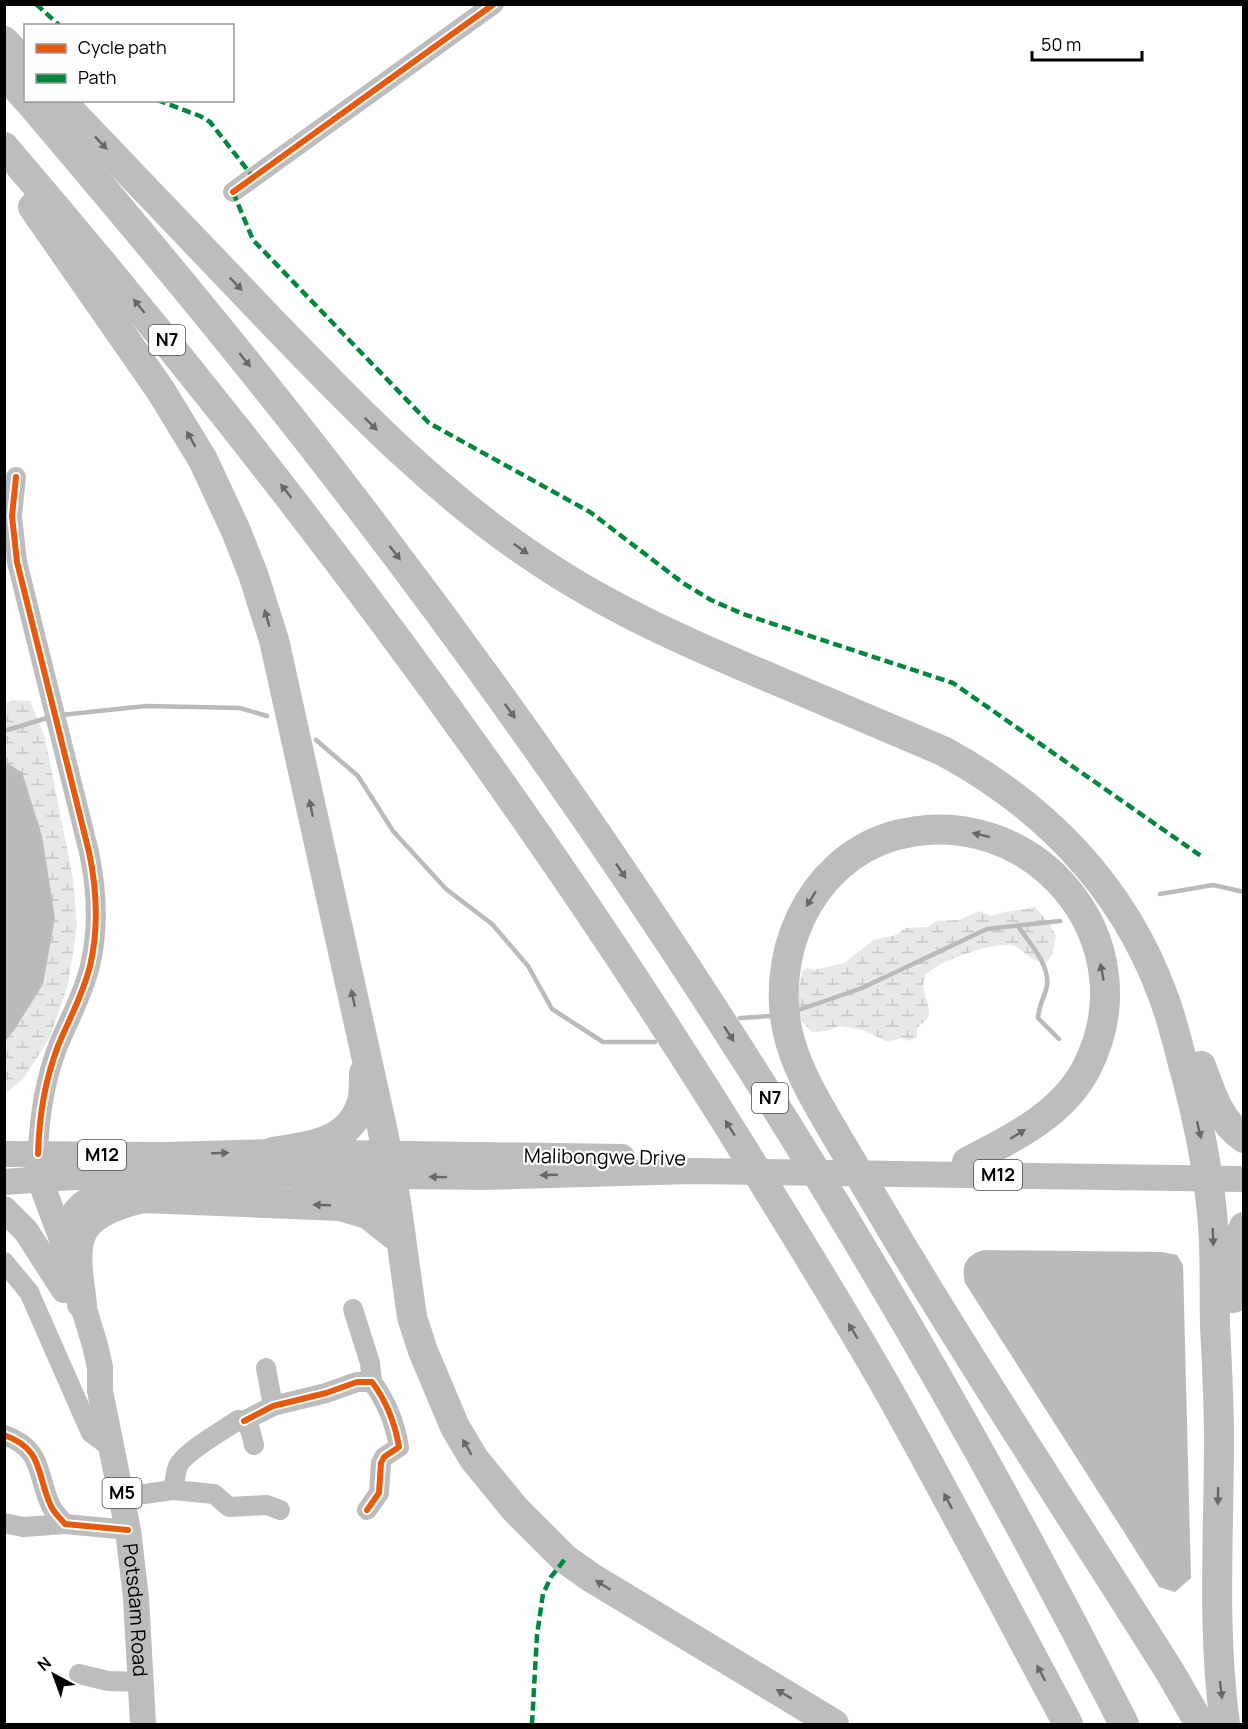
<svg xmlns="http://www.w3.org/2000/svg" width="1248" height="1729" font-family="Manrope,sans-serif">
<style>
.wetland{fill:url(#wetland-marsh)}
.water{fill:#bababa}
.lines{fill:none;stroke-linecap:round;stroke-linejoin:round}
.stream{stroke:#bababa;stroke-width:4.5}
.minor{stroke:#bdbdbd;stroke-width:20}
.major{stroke:#bdbdbd;stroke-width:26}
.highway{stroke:#bdbdbd;stroke-width:30}
.quiet{stroke:#00873e;stroke-width:4.5;stroke-dasharray:9 4.5;stroke-linecap:butt}
.cycleway-casing{stroke:#fff;stroke-width:10}
.cycleway{stroke:#e8590c;stroke-width:6}
.oneway{fill:#686868}
.labels{text-anchor:middle;stroke-width:4.5;stroke-linejoin:round;paint-order:stroke}
.shield{fill:#fff;stroke:#4c4c4c;stroke-width:1.5}
.shield-label{font-size:18px;font-weight:bold;fill:#000}
.street-label{font-size:20px;fill:#000;stroke:#fff}
</style>
<defs>
<pattern id="wetland-marsh" width="20" height="14" patternUnits="userSpaceOnUse" patternTransform="scale(1.5)"><rect width="20" height="14" fill="#e8e8e8"/><path d="M1 5h8M5 5V1M11 12h8M15 12V8" fill="none" stroke="#c5c5c5"/></pattern>
</defs>
<rect width="100%" height="100%" fill="#fff"/>
<!-- wetland -->
<g class="wetland">
<path d="M15,700L30,701L45,738L73,878L77,927L68,985L50,1037L24,1078L5,1094L4,1041L15,1029L22,772L5,762V703Z"/>
<path d="M1035,907L1049,923L1056,936L1052,955L1047,962C1033,964 1026,951 1014,946C999,941 959,955 945,962C938,965 931,970 925,975L923,987L929,1009L928,1018L917,1028V1037L909,1041L902,1038L888,1042L863,1030L838,1026L827,1031L811,1032L800,1018L798,992L802,971L807,968L814,970L844,963L874,940L896,935L905,928L928,927L937,921L960,920L979,911L991,916C1006,910 1019,911 1035,907Z"/>
</g>
<!-- water -->
<g class="water">
<path d="M5,762L22,772L42,836L55,918L43,984L15,1029L5,1041Z"/>
<path d="M984,1250L1162,1252L1177,1255L1183,1265L1191,1578L1175,1592L1159,1587L965,1283C961,1266 965,1255 984,1250Z"/>
</g>
<g class="lines">
<!-- stream -->
<g class="stream">
<path d="M61,715L146,706L240,708L267,716"/>
<path d="M4,731L50,717"/>
<path d="M316,740L358,776L393,831L446,889L492,924L528,966L552,1009L603,1042H655"/>
<path d="M1160,894L1213,885L1244,892"/>
<path d="M1018,926C1029,943 1050,964 1047,986C1045,996 1039,1004 1038,1018L1059,1039"/>
<path d="M796,1011L862,988L987,929L1060,921"/>
<path d="M740,1018L771,1016"/>
</g>
<!-- minor -->
<g class="minor">
<path d="M233,192L494,4"/>
<path d="M16,477L12,516L17,562L89,852C97,890 99,928 90,966C83,995 69,1019 58,1046C45,1080 39,1118 38,1154"/>
<path d="M4,1262L29,1292L91,1433L113,1449"/>
<path d="M353,1309L370,1363L372,1382"/>
<path d="M266,1368L273,1406"/>
<path d="M244,1421L273,1406L326,1393L357,1382H372C387,1402 395,1423 399,1447L384,1457L381,1463L379,1493L367,1510"/>
<path d="M4,1435C44,1449 36,1474 51,1506C54,1513 60,1518 65,1524L128,1530"/>
<path d="M173,1490C175,1482 175,1473 178,1466C184,1452 224,1430 238,1420C251,1422 251,1434 254,1445"/>
<path d="M123,1497L173,1490L214,1494L229,1507L267,1505L280,1510"/>
<path d="M4,1523L23,1527L65,1524"/>
<path d="M79,1674L108,1681L141,1682"/>
</g>
<!-- major -->
<g class="major">
<path d="M4,1154L166,1155L273,1152L622,1157"/>
<path id="s1" d="M38,1165L40,1180L66,1250L95,1345L100,1367V1391L128,1530L136,1598L143,1724"/>
<path d="M4,1182L74,1177L151,1179L321,1175L485,1177L692,1171L1244,1179"/>
<path d="M4,1209L26,1231L64,1290"/>
<path d="M66,1248C66,1203 90,1196 127,1186"/>
</g>
<!-- highway -->
<g class="highway">
<path d="M4,41L26,64"/>
<path d="M4,73L26,98"/>
<path d="M28,100C141,233 253,367 359,506C651,887 907,1296 1124,1724"/>
<path d="M60,100C132,176 205,251 277,327C359,412 440,496 539,561C612,610 692,645 773,679C829,703 886,727 943,751C1043,805 1122,885 1162,993C1171,1015 1176,1038 1182,1060C1196,1110 1207,1161 1212,1213C1216,1250 1214,1289 1215,1326C1217,1364 1219,1402 1219,1439C1219,1534 1212,1630 1225,1724"/>
<path d="M4,147C287,477 547,826 773,1198C815,1266 857,1334 896,1404C955,1510 1011,1618 1068,1724"/>
<path d="M33,207L161,391L203,460L236,531L253,574L274,640L383,1132L396,1202L412,1317L423,1351L455,1427L474,1459L515,1509L565,1559L592,1578L834,1724"/>
<path d="M1201,1066C1211,1093 1219,1121 1244,1138"/>
<path d="M273,1152C310,1146 354,1143 363,1097C364,1089 364,1081 364,1073"/>
<path d="M967,1162C1011,1139 1062,1115 1086,1069C1153,941 1032,797 893,836C808,861 767,959 790,1041C800,1076 819,1106 837,1137C854,1166 871,1194 888,1223C978,1375 1076,1522 1170,1672L1200,1724"/>
<path d="M298,1175L345,1188L371,1199"/>
<path d="M1233,1298L1236,1245L1244,1227"/>
<path d="M82,1304C73,1238 70,1216 143,1198L340,1206L368,1214L393,1234"/>
</g>
<!-- quiet -->
<g class="quiet">
<path d="M36,4L60,26"/>
<path d="M157,100L200,116L210,122L253,177"/>
<path d="M233,192L253,240L429,423L590,512L683,583L711,600L743,614L953,683L1201,856"/>
<path d="M532,1724L537,1635L543,1594L551,1577L565,1559"/>
</g>
<!-- cycleway casing -->
<g class="cycleway-casing">
<g id="cycleway">
<path d="M233,192L494,4"/>
<path d="M16,477L12,516L17,562L89,852C97,890 99,928 90,966C83,995 69,1019 58,1046C45,1080 39,1118 38,1154"/>
<path d="M244,1421L273,1406L326,1393L357,1382H372C387,1402 395,1423 399,1447L384,1457L381,1463L379,1493L367,1510"/>
<path d="M4,1435C44,1449 36,1474 51,1506C54,1513 60,1518 65,1524L128,1530"/>
</g>
</g>
<!-- cycleway -->
<use href="#cycleway" class="cycleway"/>
</g>
<!-- one-way arrows -->
<defs><path id="oneway-solid" d="M-6-.8H1V-3.2L6.5 0L1 3.2V.8H-6Z" transform="scale(1.5)"/></defs>
<g class="oneway">
<use href="#oneway-solid" transform="translate(101 143) rotate(47)"/>
<use href="#oneway-solid" transform="translate(236 284) rotate(46)"/>
<use href="#oneway-solid" transform="translate(139 306) rotate(-129)"/>
<use href="#oneway-solid" transform="translate(245 360) rotate(51)"/>
<use href="#oneway-solid" transform="translate(371 424) rotate(45)"/>
<use href="#oneway-solid" transform="translate(191 439) rotate(-120)"/>
<use href="#oneway-solid" transform="translate(286 491) rotate(-128)"/>
<use href="#oneway-solid" transform="translate(521 549) rotate(35)"/>
<use href="#oneway-solid" transform="translate(395 553) rotate(53)"/>
<use href="#oneway-solid" transform="translate(267 618) rotate(-106)"/>
<use href="#oneway-solid" transform="translate(510 711) rotate(54)"/>
<use href="#oneway-solid" transform="translate(311 808) rotate(-102)"/>
<use href="#oneway-solid" transform="translate(981 835) rotate(-167)"/>
<use href="#oneway-solid" transform="translate(621 871) rotate(56)"/>
<use href="#oneway-solid" transform="translate(811 899) rotate(122)"/>
<use href="#oneway-solid" transform="translate(1102 972) rotate(-101)"/>
<use href="#oneway-solid" transform="translate(353 998) rotate(-102)"/>
<use href="#oneway-solid" transform="translate(729 1034) rotate(57)"/>
<use href="#oneway-solid" transform="translate(730 1128) rotate(-122)"/>
<use href="#oneway-solid" transform="translate(1199 1130) rotate(77)"/>
<use href="#oneway-solid" transform="translate(1018 1134) rotate(-32)"/>
<use href="#oneway-solid" transform="translate(220 1153) rotate(-2)"/>
<use href="#oneway-solid" transform="translate(549 1175) rotate(178)"/>
<use href="#oneway-solid" transform="translate(438 1177) rotate(-179)"/>
<use href="#oneway-solid" transform="translate(322 1205) rotate(-178)"/>
<use href="#oneway-solid" transform="translate(1213 1237) rotate(88)"/>
<use href="#oneway-solid" transform="translate(853 1331) rotate(-121)"/>
<use href="#oneway-solid" transform="translate(467 1447) rotate(-120)"/>
<use href="#oneway-solid" transform="translate(1218 1496) rotate(91)"/>
<use href="#oneway-solid" transform="translate(948 1501) rotate(-118)"/>
<use href="#oneway-solid" transform="translate(603 1585) rotate(-148)"/>
<use href="#oneway-solid" transform="translate(1041 1673) rotate(-118)"/>
<use href="#oneway-solid" transform="translate(1221 1690) rotate(83)"/>
<use href="#oneway-solid" transform="translate(784 1694) rotate(-149)"/>
</g>
<g class="labels">
<!-- shield labels -->
<g class="shield">
<rect x="149" y="325" width="36" height="30" rx="4.5"/>
<rect x="752" y="1083" width="36" height="30" rx="4.5"/>
<rect x="78" y="1140" width="48" height="30" rx="4.5"/>
<rect x="974" y="1160" width="48" height="30" rx="4.5"/>
<rect x="102.5" y="1478" width="39" height="30" rx="4.5"/>
</g>
<g class="shield-label">
<text x="167" y="346">N7</text>
<text x="770" y="1104">N7</text>
<text x="102" y="1161">M12</text>
<text x="998" y="1181">M12</text>
<text x="122" y="1499">M5</text>
</g>
<!-- street labels -->
<g class="street-label">
<text transform="translate(605 1157) rotate(1)" y="7">Malibongwe Drive</text>
<text dy="7" stroke="none"><textPath href="#s1" startOffset="458">Potsdam Road</textPath></text>
</g>
</g>
<!-- border -->
<rect width="1248" height="1729" fill="none" stroke="#000000" stroke-width="12"/>
<!-- legend -->
<rect x="24" y="24" width="210" height="78" fill="#ffffff" stroke="#999999" stroke-width="1.5"/>
<rect x="36" y="44" width="30" height="9" fill="#e8590c" stroke="#999999" stroke-width="1.5"/>
<text x="78" y="54" font-size="18" fill="#000000">Cycle path</text>
<rect x="36" y="74" width="30" height="9" fill="#00873e" stroke="#999999" stroke-width="1.5"/>
<text x="78" y="84" font-size="18" fill="#000000">Path</text>
<!-- north arrow -->
<g transform="translate(54 1675) rotate(319)" stroke="#ffffff" stroke-width="4.5" paint-order="stroke">
<path d="M0-4.5L10 22L0 15L-10 22Z" fill="#000000"/>
<text y="-9" font-size="16" font-weight="bold" text-anchor="middle" fill="#000000">N</text>
</g>
<!-- scale -->
<path d="M1032 51v9h110v-9" fill="none" stroke="#000000" stroke-width="3"/>
<text x="1041" y="51" font-size="18" fill="#000000" stroke="#ffffff" stroke-width="4.5" paint-order="stroke">50 m</text>
</svg>
